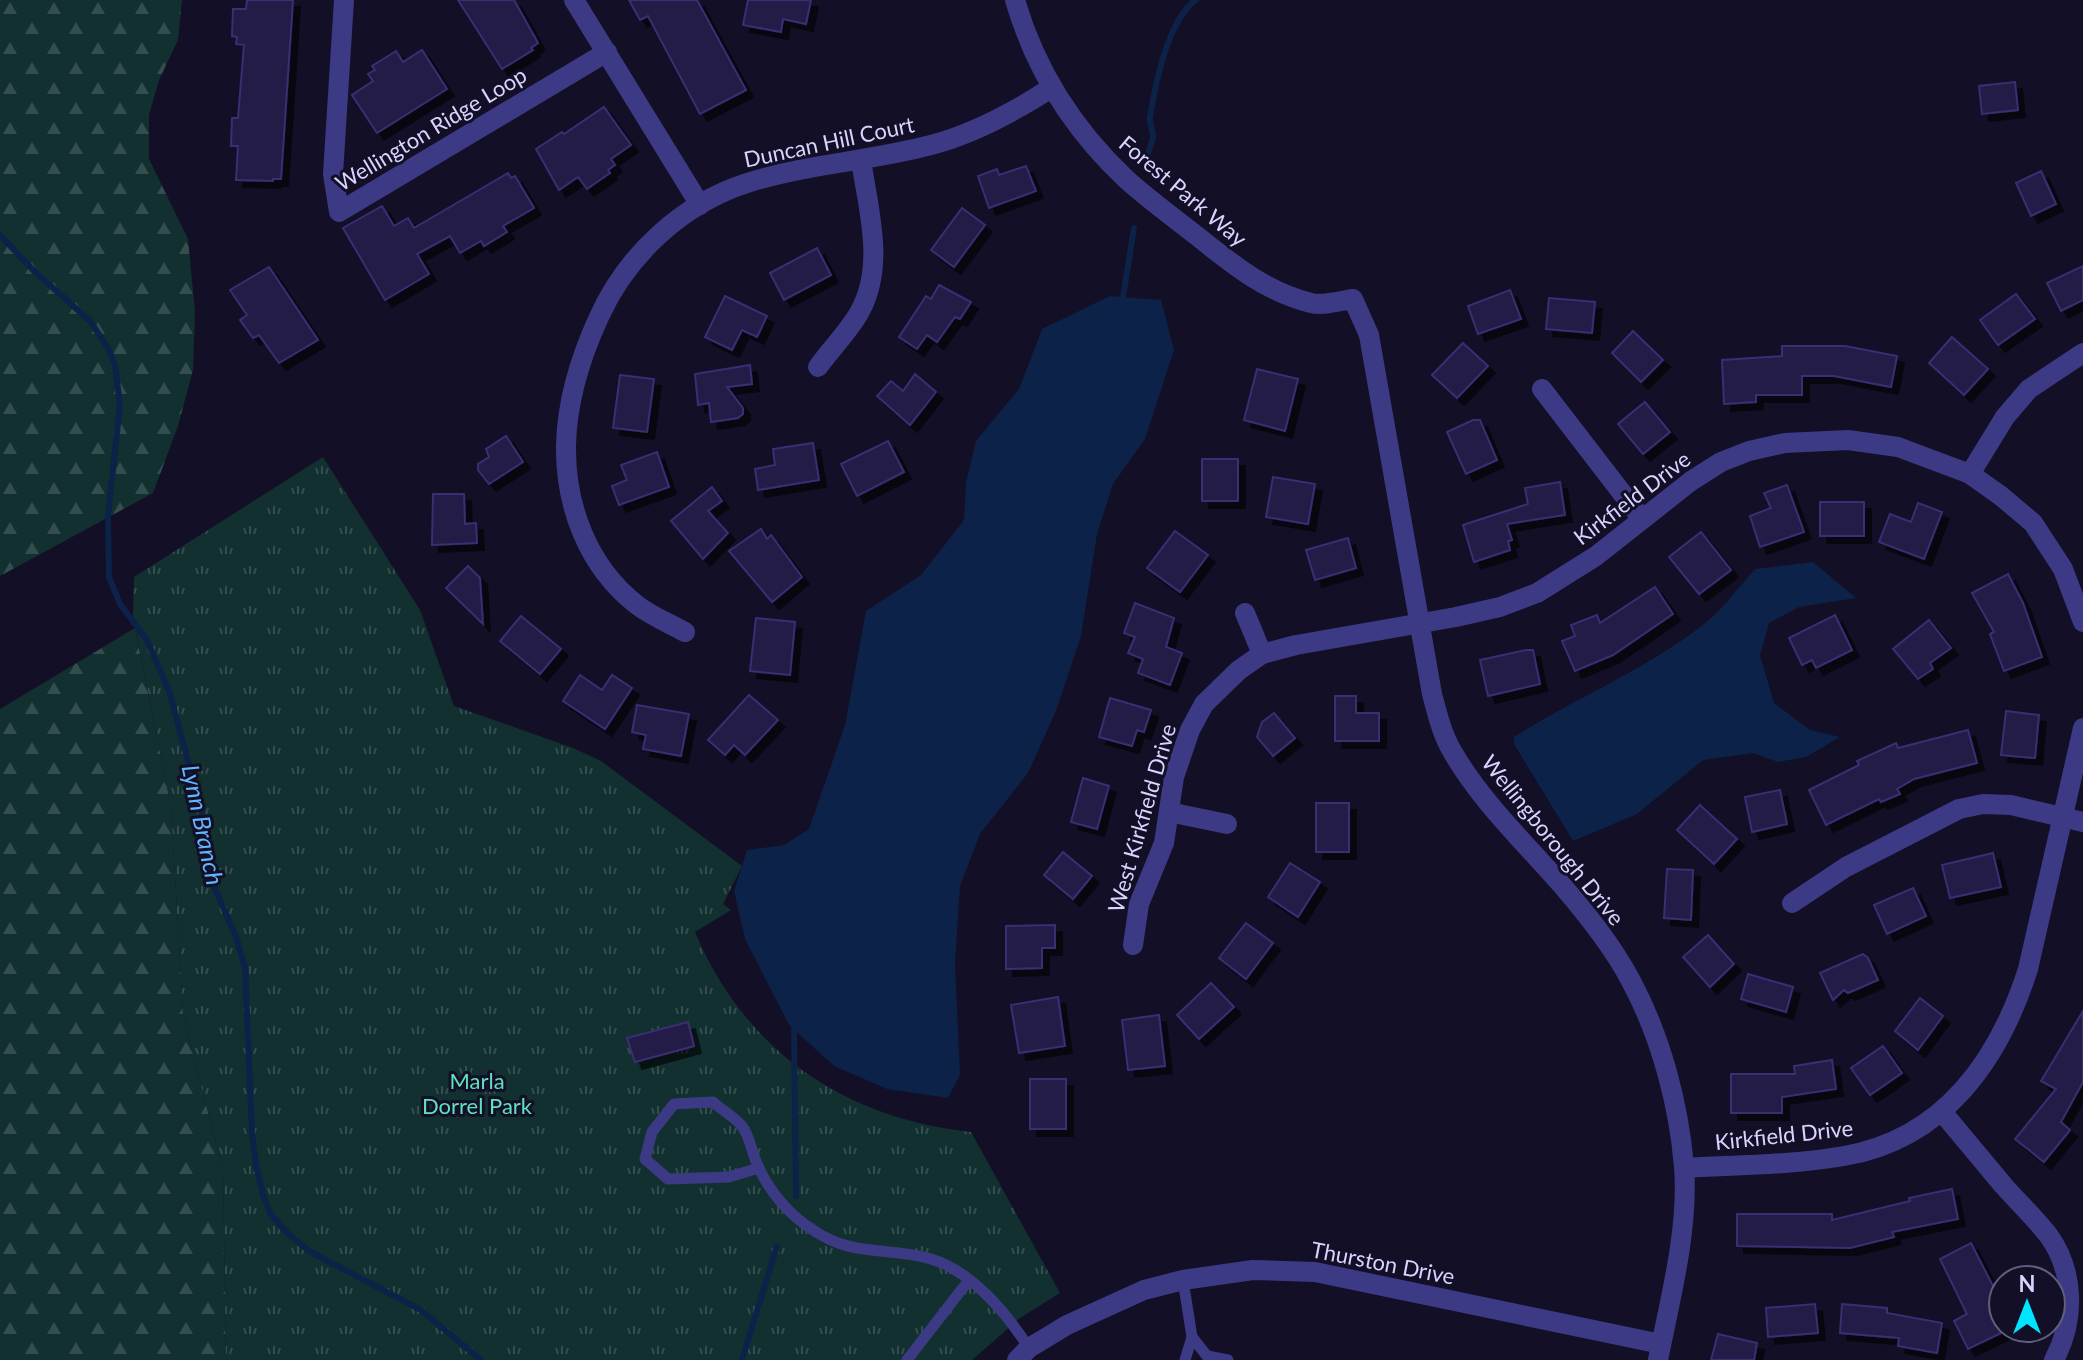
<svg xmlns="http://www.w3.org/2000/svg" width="2083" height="1360" font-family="Lato,sans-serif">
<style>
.forest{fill:url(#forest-firs)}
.park{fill:url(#park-tufts)}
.water{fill:#0c2248}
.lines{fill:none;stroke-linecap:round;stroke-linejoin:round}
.stream{stroke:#0c2248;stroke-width:6}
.building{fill:#241b47;stroke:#3b2d73;stroke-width:2;filter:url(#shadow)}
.service{stroke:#3d3a85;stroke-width:11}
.minor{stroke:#3d3a85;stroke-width:20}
.labels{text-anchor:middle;stroke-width:6;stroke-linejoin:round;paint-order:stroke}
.street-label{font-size:22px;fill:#d9d4ff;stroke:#130f26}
.park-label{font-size:22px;fill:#5fe0c0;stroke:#130f26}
.water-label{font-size:24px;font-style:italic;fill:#62b6ff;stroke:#130f26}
</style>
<defs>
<pattern id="forest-firs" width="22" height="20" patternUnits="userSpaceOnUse" patternTransform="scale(2)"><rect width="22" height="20" fill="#12302f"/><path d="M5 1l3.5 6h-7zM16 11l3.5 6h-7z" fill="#344d4e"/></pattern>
<pattern id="park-tufts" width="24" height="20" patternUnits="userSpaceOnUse" patternTransform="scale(2)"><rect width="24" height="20" fill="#12302f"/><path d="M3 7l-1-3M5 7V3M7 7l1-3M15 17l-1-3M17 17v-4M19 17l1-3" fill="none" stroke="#344d4e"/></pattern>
<filter id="shadow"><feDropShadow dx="7" dy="7" stdDeviation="0" flood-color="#0009"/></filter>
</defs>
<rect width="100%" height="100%" fill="#130f26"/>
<!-- forest -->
<g class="forest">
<path d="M0,0H182L178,40L159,80L149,115V159L188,239L195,311L193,370L178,426L153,493L0,576Z"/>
<path d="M135,628L171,806L183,1014L223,1171L226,1360H0V709Z"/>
</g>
<!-- park -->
<path class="park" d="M323,457L420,610L454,706L573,748L601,761L742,866L723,904L731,910L695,932C745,1051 844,1118 971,1132L1060,1293L1020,1318L972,1360H226L223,1171L183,1014L171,807L133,616L134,577Z"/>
<!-- water -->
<g class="water">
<path d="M1110,296L1161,300L1174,350L1145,439L1113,484L1097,534L1081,636L1056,711L1028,773L980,834L960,886L955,964L960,1075L948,1098L887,1089L834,1066L789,1025L745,939L734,891L747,850L784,845L809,829L845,725L866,611L921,575L964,520L966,482L976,441L1019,389L1042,329Z"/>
<path d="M1813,562L1856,598L1799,607L1769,623L1760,655L1774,703L1810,730L1840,737L1806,757L1778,762L1753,753L1703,760L1637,814L1573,841L1514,744V737C1575,698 1643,671 1700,627C1721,612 1738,588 1755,569Z"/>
</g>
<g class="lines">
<!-- stream -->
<g class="stream">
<path d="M1148,154C1149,149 1153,141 1153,136C1153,129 1149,124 1150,117C1155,85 1168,19 1196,0"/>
<path d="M0,235L33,270L90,321L108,348L115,365L120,405L108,516L109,577L120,604L147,640L170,694L206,828L209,875L236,937L245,968L252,1133L256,1165L263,1195L270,1213L285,1231L309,1251L421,1310L481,1360"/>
<path d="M1122,304L1134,228"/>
<path d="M794,1024L796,1196"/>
<path d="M742,1360L777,1246"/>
</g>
</g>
<!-- building -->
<g class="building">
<path d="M247,0H293L281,179H273V181L236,180L238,146H231L232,118H238L244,45L236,44L237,37L232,36L233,9H246Z"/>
<path d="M458,0H514L538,43L531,48L533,50L502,69Z"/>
<path d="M629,0H697L746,90L700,114L648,16L640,20Z"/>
<path d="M748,0H811L806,24L783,19L781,32L743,25Z"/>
<path d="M422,50L447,89L377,133L352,95L373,81L368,74L375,70L372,66L396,51L403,62Z"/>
<path d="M2015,82L2018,110L1982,114L1979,86Z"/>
<path d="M604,107L631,145L611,159L615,165L608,170L610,173L587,189L578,177L559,190L536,149L562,132L564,134Z"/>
<path d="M1026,166L1036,191L989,208L978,176L997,169L999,175Z"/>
<path d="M2041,171L2056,204L2031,216L2016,183Z"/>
<path d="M508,173L511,178L515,176L534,208L503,226L507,232L484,246L481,241L460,253L450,236L417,254L429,274L385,300L343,228L382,206L394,226L408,218L414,228Z"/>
<path d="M962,208L985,225L954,267L931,250Z"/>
<path d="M817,248L831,275L784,300L770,273Z"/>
<path d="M2083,266V300L2061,311L2047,283Z"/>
<path d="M269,267L318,340L279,363L259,335L253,338L240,320L247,315L230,290Z"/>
<path d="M939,285L971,302L960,319L955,317L937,342L927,335L917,349L899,337L926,296L931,299Z"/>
<path d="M1510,290L1521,319L1478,334L1468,306Z"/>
<path d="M2016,294L2035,319L1998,345L1980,320Z"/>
<path d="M725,296L767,316L757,337L742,330L732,350L705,337Z"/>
<path d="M1549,298L1595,302L1592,333L1546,329Z"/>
<path d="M1633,331L1663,360L1641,382L1612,353Z"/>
<path d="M1952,337L1988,369L1964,395L1929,363Z"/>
<path d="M1463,343L1488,366L1457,398L1432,375Z"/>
<path d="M1782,346H1845L1897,356L1891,387L1834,376H1802V395H1756V402L1724,404L1722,360L1782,356Z"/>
<path d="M750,365L752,384L727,387L743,408V414L738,418L711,422L709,403L698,405L695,374Z"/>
<path d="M1257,369L1298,379L1285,431L1244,420Z"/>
<path d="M915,374L936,392L910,425L877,396L891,381L903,391Z"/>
<path d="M620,375L654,379L647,432L613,428Z"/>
<path d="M1645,402L1670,432L1643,454L1618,424Z"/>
<path d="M1473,420H1480L1497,460L1466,474L1447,432Z"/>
<path d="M506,436L523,462L489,484L478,470V464L489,457L486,449Z"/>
<path d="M888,441L904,472L857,496L841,464Z"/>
<path d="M813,443L819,480L758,490L755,469L775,465L773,449Z"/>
<path d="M657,452L669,487L619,505L612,486L627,480L621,465Z"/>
<rect x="1202" y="459" width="36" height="42"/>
<path d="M1273,477L1315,484L1308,524L1266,517Z"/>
<path d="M1560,482L1565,515L1507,524L1512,540L1508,541L1510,550L1474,562L1463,525L1528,504L1525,488Z"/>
<path d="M1787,485L1804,532L1760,547L1750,516L1771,508L1764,493Z"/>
<path d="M712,487L722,501L708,511L728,533L703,559L671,521Z"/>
<path d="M433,494H464L465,524L476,523L477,543L432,545Z"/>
<rect x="1820" y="502" width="44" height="34"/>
<path d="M1918,503L1942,512L1924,559L1879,542L1890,514L1911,522Z"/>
<path d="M761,529L767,539L771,535L802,577L772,602L729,551Z"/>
<path d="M1175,531L1208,555L1180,592L1147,568Z"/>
<path d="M1701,532L1731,570L1699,594L1669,557Z"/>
<path d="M1348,538L1356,568L1315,580L1306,550Z"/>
<path d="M468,566L480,578L483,624L446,588Z"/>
<path d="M2008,574L2023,603L2042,657L2004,671L1990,634L1994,632L1972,593Z"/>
<path d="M1655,587L1673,614L1613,655L1575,671L1562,641L1575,636L1571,625L1597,615L1600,623Z"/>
<path d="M1135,603L1174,618L1166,647L1182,653L1170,685L1138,673L1143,659L1128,653L1135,637L1124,633Z"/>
<path d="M1835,615L1852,650L1816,668L1812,660L1802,665L1789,638Z"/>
<path d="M521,616L561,649L540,674L500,641Z"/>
<path d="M756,618L795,622L790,675L750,671Z"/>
<path d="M1929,620L1951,648L1930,663L1933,669L1918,679L1893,649Z"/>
<path d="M1526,650H1533L1540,684L1488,696L1480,660Z"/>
<path d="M580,675L602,690L612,675L632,688L605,729L563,701Z"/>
<path d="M749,695L778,720L745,755L734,745L725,755L708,740Z"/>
<path d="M1335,696H1356V713H1379V741H1335Z"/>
<path d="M1110,698L1151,710L1144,732L1137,730L1132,746L1099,737Z"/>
<path d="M637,705L689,714L681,756L643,749L646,735L632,732Z"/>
<path d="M2006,711L2039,715L2035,758L2001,755Z"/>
<path d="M1274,713L1295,738L1273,756L1257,737L1262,722Z"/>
<path d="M1968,730L1977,763L1914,779L1897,789L1900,794L1881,802L1879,799L1826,825L1809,790L1859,765L1857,761L1896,743L1898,748Z"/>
<path d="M1083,778L1109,786L1097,829L1071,822Z"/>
<path d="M1780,790L1787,824L1752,832L1745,797Z"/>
<rect x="1316" y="803" width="33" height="49"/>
<path d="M1700,805L1737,839L1714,864L1677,830Z"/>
<path d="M1063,852L1092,876L1073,899L1044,875Z"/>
<path d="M1993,853L2001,887L1950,898L1942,865Z"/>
<path d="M1290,863L1320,882L1298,917L1268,897Z"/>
<path d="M1667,869L1693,870L1691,920L1664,918Z"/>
<path d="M1913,888L1926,916L1887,934L1874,905Z"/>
<path d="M1246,923L1273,943L1246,979L1219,958Z"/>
<path d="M1055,925V948H1042V968L1006,969V926Z"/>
<path d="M1708,935L1734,964L1710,987L1683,957Z"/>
<path d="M1863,954L1868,958L1878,980L1848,993L1844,990L1833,1000L1820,973Z"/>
<path d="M1748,974L1793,987L1786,1012L1741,999Z"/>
<path d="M1211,983L1234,1007L1199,1039L1177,1015Z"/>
<path d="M1058,997L1065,1046L1019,1053L1011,1005Z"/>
<path d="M1920,998L1943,1016L1918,1050L1895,1031Z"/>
<path d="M2083,1011V1082L2061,1122L2070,1130L2044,1162L2015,1139L2056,1089L2041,1081Z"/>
<path d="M1159,1015L1165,1066L1128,1070L1122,1020Z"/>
<path d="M688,1022L694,1046L635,1062L627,1038Z"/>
<path d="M1883,1046L1902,1073L1870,1095L1851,1068Z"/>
<path d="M1832,1060L1836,1089L1782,1097V1113H1731V1074H1795L1794,1066Z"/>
<rect x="1030" y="1079" width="36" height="50"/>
<path d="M1952,1189L1958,1219L1892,1232L1894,1237L1850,1248L1737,1246V1214H1832V1220L1910,1201L1909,1198Z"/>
<path d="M1971,1243L1999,1298L2003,1296V1332L1968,1349L1954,1321L1967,1314L1940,1259Z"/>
<path d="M1815,1304L1818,1333L1768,1337L1766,1308Z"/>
<path d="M1842,1304L1887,1308V1313L1942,1323L1937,1353L1898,1346L1899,1338L1840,1333Z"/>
<path d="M1718,1334L1757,1343L1754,1360H1711Z"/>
</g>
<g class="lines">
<!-- service -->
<g class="service">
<path d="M759,1168L729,1177L668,1179L645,1159L652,1132L674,1104L713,1102C722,1110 734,1117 742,1126C750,1136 752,1154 758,1166C769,1191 789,1215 813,1230C854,1258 887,1246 931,1259C972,1271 1007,1314 1029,1348"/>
<path d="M1183,1280L1192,1337L1185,1360"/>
<path d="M1192,1337L1207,1356L1228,1360"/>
<path d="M907,1360L969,1280"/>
</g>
<!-- minor -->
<g class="minor">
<path d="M344,0L333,174L339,212L607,52"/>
<path d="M574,0L700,205"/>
<path d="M1015,0C1035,69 1073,129 1126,179C1148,199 1173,217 1197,236C1232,264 1266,292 1311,303C1323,306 1340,301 1353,299L1369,335L1432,694C1437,713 1442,734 1452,751C1480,800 1523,841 1560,883C1586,913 1612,945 1631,981C1661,1037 1679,1105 1684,1167C1689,1228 1670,1300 1658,1360"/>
<path d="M818,367C831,349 848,332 859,313C886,266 868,209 861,160"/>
<path d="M1542,389L1642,519"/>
<path d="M1970,474L2005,417L2029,389L2083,353"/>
<path d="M1245,613L1262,654"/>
<path d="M685,632C669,623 651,616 637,605C588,567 565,506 566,445C567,402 581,356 599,317C627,255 682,204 747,183C806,164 871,161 931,145C974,134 1014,112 1051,88"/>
<path d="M1169,812L1227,824"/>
<path d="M1792,903L1846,867L1959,809L1983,804L2011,805L2083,822"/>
<path d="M1133,945L1139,904L1164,843L1174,777L1190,730L1204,704L1239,670L1262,654L1296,645L1456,617L1500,607L1537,593L1596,556L1691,481L1721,462L1749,451L1785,443L1848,440L1898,447L1970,474L2001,496L2033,523L2063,569L2083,622"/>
<path d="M1943,1113C1963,1137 1983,1161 2003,1185C2018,1202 2035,1218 2049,1236C2075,1273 2075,1321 2054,1360"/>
<path d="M1685,1168C1737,1165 1792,1165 1844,1156C1944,1139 1999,1060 2028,969L2083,728"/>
<path d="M1017,1360L1029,1348L1067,1325L1144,1290L1183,1280L1253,1270L1315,1272L1661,1344"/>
</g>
</g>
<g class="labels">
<!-- street labels -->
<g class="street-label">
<text transform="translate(431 129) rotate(-31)" y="8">Wellington Ridge Loop</text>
<text transform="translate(829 142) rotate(-12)" y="8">Duncan Hill Court</text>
<text transform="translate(1183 191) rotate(40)" y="8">Forest Park Way</text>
<text transform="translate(1632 498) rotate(-37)" y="8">Kirkfield Drive</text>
<text transform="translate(1142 818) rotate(-74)" y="8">West Kirkfield Drive</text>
<text transform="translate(1553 840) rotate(51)" y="8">Wellingborough Drive</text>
<text transform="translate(1784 1135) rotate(-6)" y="8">Kirkfield Drive</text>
<text transform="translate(1383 1263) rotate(11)" y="8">Thurston Drive</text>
</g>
<!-- park labels -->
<g class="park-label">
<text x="477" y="1089">Marla<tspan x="477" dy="25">Dorrel Park</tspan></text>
</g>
<!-- water labels -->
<g class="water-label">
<text transform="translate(202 825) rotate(78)" y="8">Lynn Branch</text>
</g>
</g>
<!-- north arrow -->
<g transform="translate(2027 1304)"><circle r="38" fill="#130f26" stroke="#625e7d" stroke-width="2"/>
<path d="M0-6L14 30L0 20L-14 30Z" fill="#00e5ff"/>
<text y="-12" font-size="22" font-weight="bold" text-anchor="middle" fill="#d9d4ff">N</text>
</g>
</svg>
